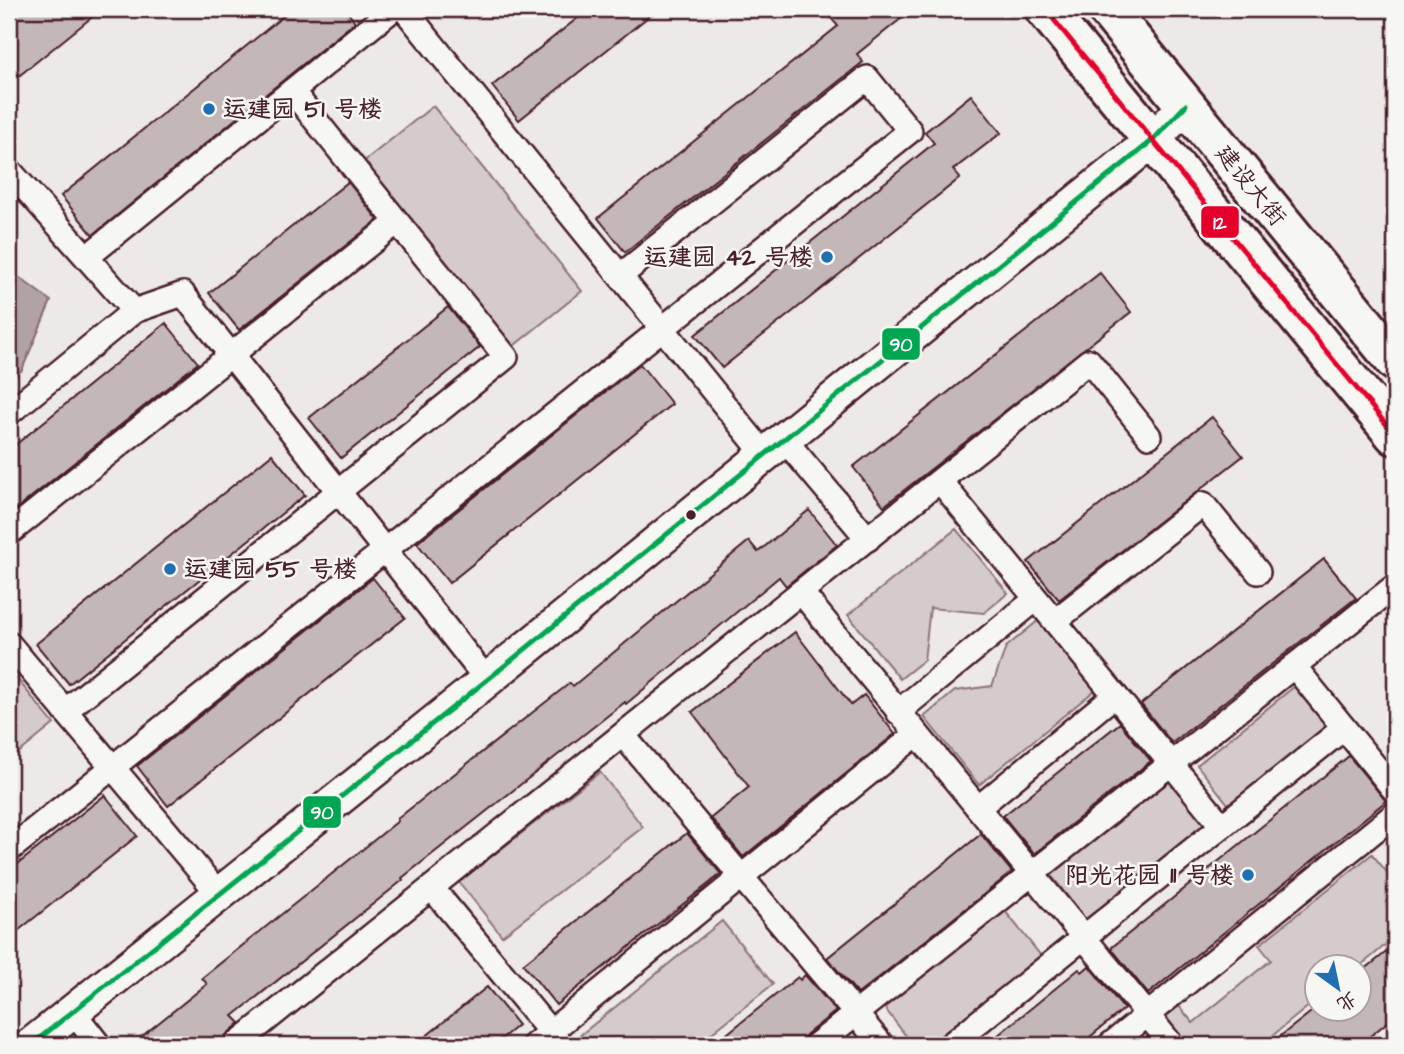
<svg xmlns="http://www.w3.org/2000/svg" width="1404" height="1054" font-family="'Architects Daughter','LXGW WenKai TC',sans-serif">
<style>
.green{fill:#d4cbca;stroke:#8f757a;stroke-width:2}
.water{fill:#b1a2a3;stroke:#886e73;stroke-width:2}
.building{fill:#c4b7b7;stroke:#4a1f2b;stroke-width:2}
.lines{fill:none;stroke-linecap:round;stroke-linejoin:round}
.street-casing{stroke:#4a1f2b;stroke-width:28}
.secondary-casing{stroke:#4a1f2b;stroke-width:38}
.highway-casing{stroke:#4a1f2b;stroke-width:44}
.street{stroke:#f6f6f2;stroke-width:23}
.secondary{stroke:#f6f6f2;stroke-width:33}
.highway{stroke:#f6f6f2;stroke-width:38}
.bus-1-casing{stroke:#f6f6f2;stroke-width:10}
.bus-2-casing{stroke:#f6f6f2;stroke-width:10}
.bus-1{stroke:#00a651;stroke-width:5}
.bus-2{stroke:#e4002b;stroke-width:5}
.poi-dot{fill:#1f6fb2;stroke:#f6f6f2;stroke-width:2.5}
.bus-dot{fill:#4a1f2b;stroke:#f6f6f2;stroke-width:2.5}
.labels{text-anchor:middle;stroke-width:5;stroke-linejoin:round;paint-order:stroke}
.poi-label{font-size:24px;font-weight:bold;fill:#4a1f2b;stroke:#f6f6f2;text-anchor:start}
.street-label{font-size:24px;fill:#4a1f2b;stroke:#f6f6f2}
.line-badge{stroke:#f6f6f2;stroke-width:2.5}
.badge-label{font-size:19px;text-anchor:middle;font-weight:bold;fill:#fff}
</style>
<rect width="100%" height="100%" fill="#ece9e6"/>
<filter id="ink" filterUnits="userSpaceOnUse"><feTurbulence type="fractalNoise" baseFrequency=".0143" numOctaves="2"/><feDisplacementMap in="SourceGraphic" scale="14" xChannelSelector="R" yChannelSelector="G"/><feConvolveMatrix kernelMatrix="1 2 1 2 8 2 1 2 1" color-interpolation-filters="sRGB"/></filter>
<g filter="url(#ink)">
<!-- green -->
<g class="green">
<path d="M433,106L582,291L511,348L362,163Z"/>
<path d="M956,529L1008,593L984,613L930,608L924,660L900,679L848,615Z"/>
<path d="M1039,620L1095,690L979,785L924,717L955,691L992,686L1006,647Z"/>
<path d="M9,669L54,724L9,761Z"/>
<path d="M1295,686L1330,730L1232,809L1197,765Z"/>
<path d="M600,772L643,827L502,936L459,882Z"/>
<path d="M1175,777L1212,824L1088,922L1051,875Z"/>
<path d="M1372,854L1395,882V937L1359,967H1316V1000L1261,1045H1182L1161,1020L1179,1006L1193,1023L1271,960L1259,945Z"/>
<path d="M1005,911L1042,957L930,1045H913L883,1006Z"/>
<path d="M722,921L773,984L697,1045H585L578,1037Z"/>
</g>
<!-- water -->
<path class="water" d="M9,270L51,301L22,370L9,382Z"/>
<!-- building -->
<g class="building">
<path d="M20,9H102L9,84V18Z"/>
<path d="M292,9H345L355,22L93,235L61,196Z"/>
<path d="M589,9H658L519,120L492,86Z"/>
<path d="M823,9H913L857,54L863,62L625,252L598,218L838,26Z"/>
<path d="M971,95L1001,133L953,170L960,178L722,368L695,335L934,143L925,132Z"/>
<path d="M348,182L378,220L239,330L209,293Z"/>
<path d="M1100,273L1131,312L884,506L853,467Z"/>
<path d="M448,307L480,347L341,458L309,418Z"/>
<path d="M166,323L198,363L9,515V450Z"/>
<path d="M640,364L672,404L449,583L417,543Z"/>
<path d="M1212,417L1243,456L1059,600L1028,562Z"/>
<path d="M272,454L305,495L69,684L36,644Z"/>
<path d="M809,510L837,545L786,586L779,577L626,704L625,702L402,878L403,880L233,1016L240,1023L226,1035L220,1045H131L207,984L202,978L398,821L397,819L570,683L573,686L749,541L758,552Z"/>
<path d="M1324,559L1356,598L1172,743L1141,704Z"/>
<path d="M373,578L405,618L168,806L137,766Z"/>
<path d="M795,632L851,705L864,695L895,734L743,857L711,818L749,787L692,712Z"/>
<path d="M1120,723L1151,761L1034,854L1003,816Z"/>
<path d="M1349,756L1386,801L1148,994L1111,948Z"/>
<path d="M105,795L137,836L9,938V871Z"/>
<path d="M687,833L721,874L556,1005L523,964Z"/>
<path d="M981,834L1012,872L858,994L827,958Z"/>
<path d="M1395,945V1016L1359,1045H1269L1315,1009H1359V974Z"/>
<path d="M1089,966L1124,1009L1080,1045H986L1079,969L1082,972Z"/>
<path d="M805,975L836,1011L807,1034L797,1045H713L798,977L800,980Z"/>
<path d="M487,987L518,1025L494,1045H415Z"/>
</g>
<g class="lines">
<!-- street casing -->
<g class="street-casing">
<g id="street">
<path d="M404,9L765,455"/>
<path d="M9,170L134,311L183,294L487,680"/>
<path d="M87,257L393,9"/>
<path d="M9,413L134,311"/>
<path d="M784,439L868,539"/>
<path d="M940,481L1222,826"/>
<path d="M9,533L397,222"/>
<path d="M801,592L1172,1045"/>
<path d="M1055,621L1203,504L1258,572"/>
<path d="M9,644L219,894"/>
<path d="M1294,666L1395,791"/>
<path d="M65,711L506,357L292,91"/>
<path d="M898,712L1036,599"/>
<path d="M623,735L882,1045"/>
<path d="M978,808L1115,695"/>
<path d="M9,850L910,131L867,78L620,276"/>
<path d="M432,888L561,1045"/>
<path d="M73,1012L99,1045"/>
<path d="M235,1045L1089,361L1149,436"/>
<path d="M534,1045L917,734"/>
<path d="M816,1045L1395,586"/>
<path d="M950,1045L1344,728"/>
<path d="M1110,1045L1395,814"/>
</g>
</g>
<!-- secondary casing -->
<g class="secondary-casing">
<path id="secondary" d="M31,1045L487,680L1153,140L1186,105"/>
</g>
<!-- highway casing -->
<g class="highway-casing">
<g id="highway">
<path d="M1045,9L1395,435"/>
<path d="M1107,9L1395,361"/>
</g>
</g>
<!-- street -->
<use href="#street" class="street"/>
<!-- secondary -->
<use href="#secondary" class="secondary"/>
<!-- highway -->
<use href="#highway" class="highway"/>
<!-- bus-1 casing -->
<g class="bus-1-casing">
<path id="bus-1" d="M31,1045L487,680L1153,140L1186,105"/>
</g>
<!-- bus-2 casing -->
<g class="bus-2-casing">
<path id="bus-2" d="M1045,9L1395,435"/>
</g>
<!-- bus-1 -->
<use href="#bus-1" class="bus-1"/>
<!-- bus-2 -->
<use href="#bus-2" class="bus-2"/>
</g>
</g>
<!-- markers -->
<g class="poi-dot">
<circle cx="209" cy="109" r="7"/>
<circle cx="827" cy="257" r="7"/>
<circle cx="170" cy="569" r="7"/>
<circle cx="1248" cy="875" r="7"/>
</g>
<circle class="bus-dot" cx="691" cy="515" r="6"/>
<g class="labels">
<!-- poi labels -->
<g class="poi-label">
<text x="223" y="117">运建园 51 号楼</text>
<text x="813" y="265" text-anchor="end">运建园 42 号楼</text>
<text x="184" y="577">运建园 55 号楼</text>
<text x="1234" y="883" text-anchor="end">阳光花园 11 号楼</text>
</g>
<!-- street labels -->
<g class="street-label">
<text transform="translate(1251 185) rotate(51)" y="8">建设大街</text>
</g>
</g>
<g class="line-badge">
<rect x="1200" y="205" width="40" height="34" rx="7" fill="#e4002b"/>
<rect x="881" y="327" width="40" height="34" rx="7" fill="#00a651"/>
<rect x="302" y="795" width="40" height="34" rx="7" fill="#00a651"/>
</g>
<g class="badge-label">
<text x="1220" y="229">12</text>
<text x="901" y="351">90</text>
<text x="322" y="819">90</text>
</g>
<!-- margin -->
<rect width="1404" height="1054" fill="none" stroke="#f6f6f2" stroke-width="35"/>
<rect x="18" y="18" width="1369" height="1019" fill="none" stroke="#4a1f2b" stroke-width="2.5" filter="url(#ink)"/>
<!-- north arrow -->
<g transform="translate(1338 988) rotate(147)"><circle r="33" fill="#f6f6f2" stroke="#b1a0a2" stroke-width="2"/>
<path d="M0-5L12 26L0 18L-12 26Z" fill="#1f6fb2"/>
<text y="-10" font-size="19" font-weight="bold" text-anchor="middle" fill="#4a1f2b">北</text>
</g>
</svg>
